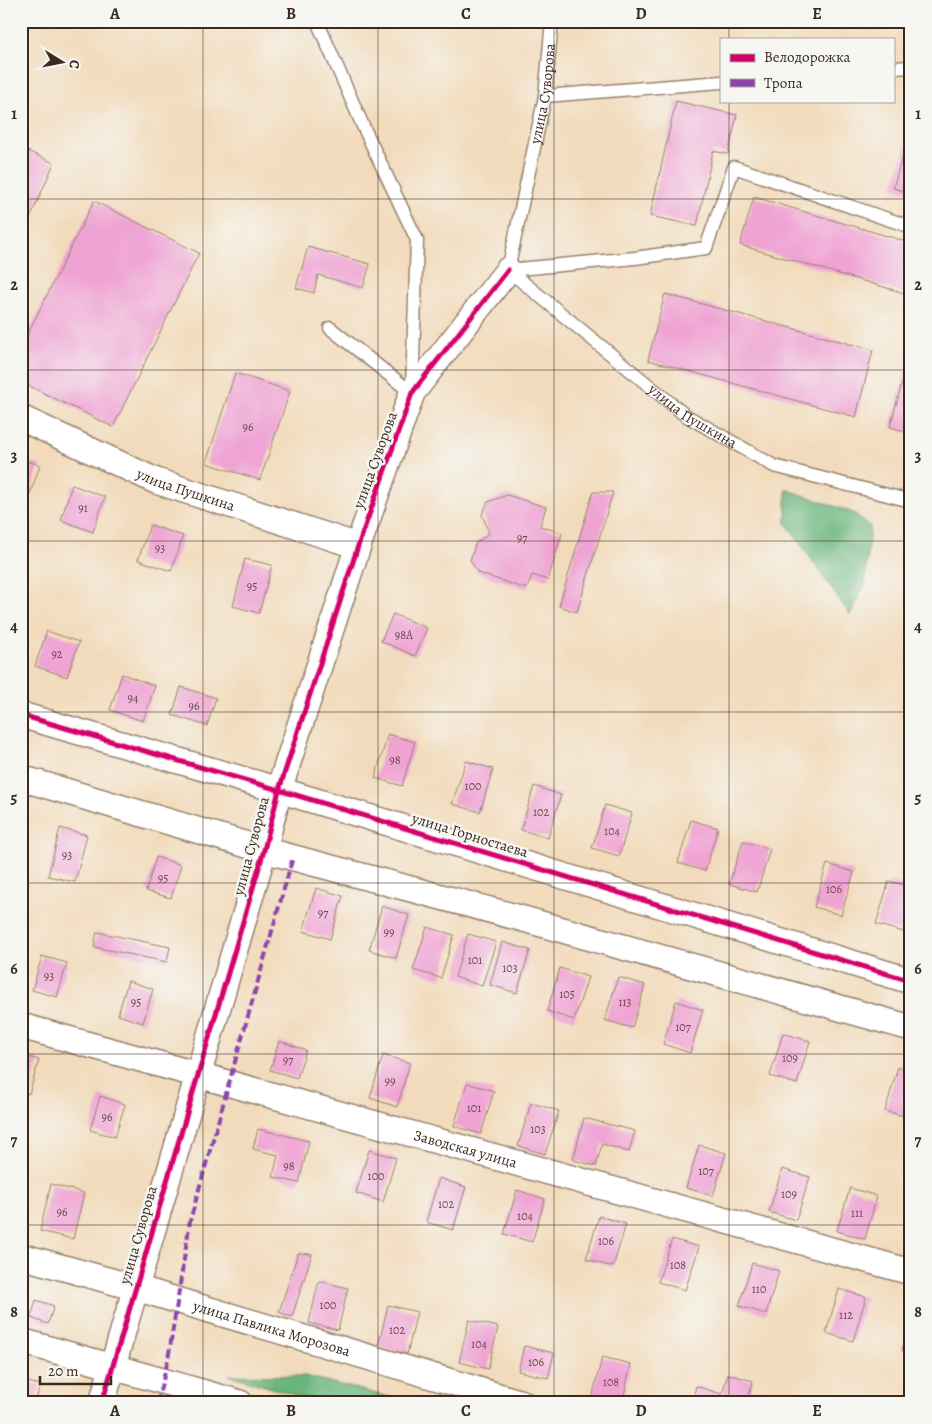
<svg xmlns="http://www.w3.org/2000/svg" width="932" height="1424" font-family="Alegreya,serif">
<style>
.forest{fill:#6ab57d;stroke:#52704e}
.building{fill:#efa3d3}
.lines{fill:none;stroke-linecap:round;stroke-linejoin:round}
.service-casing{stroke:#96826d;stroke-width:15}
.minor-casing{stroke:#96826d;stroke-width:28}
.service{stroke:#fff;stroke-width:12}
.minor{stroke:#fff;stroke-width:25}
.quiet{stroke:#8e44ad;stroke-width:4;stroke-dasharray:8 4;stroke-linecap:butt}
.cycleway-casing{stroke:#f6f6f2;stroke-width:8}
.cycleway{stroke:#d6006c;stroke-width:5}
.grid{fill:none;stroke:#3b2a1e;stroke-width:1;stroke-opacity:0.55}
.labels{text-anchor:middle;stroke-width:5;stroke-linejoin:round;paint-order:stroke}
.number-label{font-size:12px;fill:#68484b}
.street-label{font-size:15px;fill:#3b2a1e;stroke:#f6f6f2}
.neatline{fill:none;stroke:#3b2a1e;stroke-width:2}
.grid-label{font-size:16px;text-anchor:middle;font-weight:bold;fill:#3b2a1e}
</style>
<rect width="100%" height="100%" fill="#f6f6f2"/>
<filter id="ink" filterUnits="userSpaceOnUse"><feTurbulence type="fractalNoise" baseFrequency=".02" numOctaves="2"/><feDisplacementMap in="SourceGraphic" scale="10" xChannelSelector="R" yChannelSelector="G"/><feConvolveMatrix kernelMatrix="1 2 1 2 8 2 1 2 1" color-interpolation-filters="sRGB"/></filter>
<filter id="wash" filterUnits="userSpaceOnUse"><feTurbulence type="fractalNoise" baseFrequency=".0096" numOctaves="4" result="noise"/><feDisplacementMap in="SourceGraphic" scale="20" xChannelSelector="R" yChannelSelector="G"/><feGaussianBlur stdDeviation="1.12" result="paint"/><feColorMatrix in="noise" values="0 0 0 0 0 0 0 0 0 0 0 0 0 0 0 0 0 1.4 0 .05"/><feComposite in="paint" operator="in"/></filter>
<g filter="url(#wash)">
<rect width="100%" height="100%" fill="#f2dbbc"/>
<!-- forest -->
<g class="forest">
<path d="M786,489L854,513L870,526L865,584L850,615L786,523Z"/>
<path d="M229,1375L305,1376L414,1403H320Z"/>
</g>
<g id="blocks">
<!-- building -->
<g class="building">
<path d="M676,101L737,115L728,154L713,151L697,226L650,216Z"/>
<path d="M910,131H911V193L893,188Z"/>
<path d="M21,148L54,163L21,239Z"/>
<path d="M754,197L911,243V295L740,245Z"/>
<path d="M94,201L199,253L113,427L21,382V347Z"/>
<path d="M308,247L370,264L363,288L318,275L314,293L296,288Z"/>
<path d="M665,294L873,350L856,417L648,360Z"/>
<path d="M908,361L911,362V433L890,427Z"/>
<path d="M235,373L290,391L260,480L206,463Z"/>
<path d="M21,459L40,465L28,500L21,498Z"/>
<path d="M72,485L105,497L93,532L61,520Z"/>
<path d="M593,492H613L577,612L559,606Z"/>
<path d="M507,495L546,507L540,526L562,533L548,580L532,575L527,589L478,573L470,560L476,543L489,533L482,514L488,502Z"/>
<path d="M150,525L183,536L171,571L138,560Z"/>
<path d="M245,559L272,565L259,613L233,606Z"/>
<path d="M393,614L427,628L415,656L381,641Z"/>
<path d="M47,631L79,642L67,677L35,666Z"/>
<path d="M122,674L155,686L143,721L110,710Z"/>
<path d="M181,687L216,698L207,726L172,715Z"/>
<path d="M388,734L415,742L402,786L375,778Z"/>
<path d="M466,761L493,769L480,812L452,804Z"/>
<path d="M534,786L561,795L548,838L521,830Z"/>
<path d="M605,805L632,813L619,856L592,848Z"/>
<path d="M691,820L718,828L705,871L678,863Z"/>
<path d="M60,828L87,835L75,882L48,876Z"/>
<path d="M743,841L770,849L757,892L729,884Z"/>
<path d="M156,857L181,865L171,898L146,891Z"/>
<path d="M827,864L854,872L841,915L814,907Z"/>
<path d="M889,881L911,887V907L903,932L876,924Z"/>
<path d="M316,888L343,896L330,939L303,931Z"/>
<path d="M382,906L409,915L396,958L369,950Z"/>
<path d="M427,927L454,935L441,978L413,970Z"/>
<path d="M97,932L170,947L167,962L94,947Z"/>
<path d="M468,934L496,942L482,986L455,977Z"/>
<path d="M502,942L530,950L517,993L490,985Z"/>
<path d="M42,956L67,963L57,997L32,990Z"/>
<path d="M560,968L588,977L574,1020L547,1011Z"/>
<path d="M618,977L645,985L632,1028L605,1020Z"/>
<path d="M128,981L153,989L143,1023L118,1015Z"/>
<path d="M676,1001L703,1010L690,1053L663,1044Z"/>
<path d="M783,1033L810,1041L797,1084L770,1076Z"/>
<path d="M279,1041L306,1050L297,1078L270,1070Z"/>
<path d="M21,1055L39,1060L29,1094L21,1091Z"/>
<path d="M383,1055L410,1063L397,1107L370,1098Z"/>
<path d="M898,1067L911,1071V1118L885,1111Z"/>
<path d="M467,1083L494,1091L481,1134L454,1126Z"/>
<path d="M100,1096L125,1104L115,1137L90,1130Z"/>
<path d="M531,1103L559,1111L545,1154L518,1146Z"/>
<path d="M584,1118L635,1131L629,1152L602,1144L596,1166L573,1160Z"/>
<path d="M258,1129L309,1141L299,1183L273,1177L278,1155L253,1149Z"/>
<path d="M699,1145L726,1153L713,1196L686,1188Z"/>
<path d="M369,1150L396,1158L383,1202L356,1193Z"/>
<path d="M782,1169L810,1177L796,1220L769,1212Z"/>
<path d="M439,1178L466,1187L453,1230L426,1222Z"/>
<path d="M51,1184L84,1193L73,1239L40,1231Z"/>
<path d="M850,1188L877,1196L865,1239L837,1231Z"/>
<path d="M517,1190L545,1199L532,1242L504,1234Z"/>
<path d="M599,1216L626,1224L613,1267L586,1259Z"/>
<path d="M672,1239L699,1247L685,1290L658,1282Z"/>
<path d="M298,1253L312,1254L292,1317L279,1312Z"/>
<path d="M752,1263L779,1271L766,1314L739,1306Z"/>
<path d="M319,1281L348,1288L338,1330L309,1323Z"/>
<path d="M839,1289L866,1297L853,1341L826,1333Z"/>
<path d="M36,1300L54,1306L48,1324L31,1318Z"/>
<path d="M388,1305L417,1312L407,1354L378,1347Z"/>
<path d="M469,1320L498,1327L488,1369L459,1362Z"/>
<path d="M910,1322H911V1352L902,1350Z"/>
<path d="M524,1346L554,1353L548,1378L518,1371Z"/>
<path d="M602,1357L631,1364L622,1403H606L592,1399Z"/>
<path d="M728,1374L753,1381L747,1403L692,1402L696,1386L722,1394Z"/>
<path d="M21,1380L40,1385L35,1403H21Z"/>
</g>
</g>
</g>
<g filter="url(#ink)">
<use href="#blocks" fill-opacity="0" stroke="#96826d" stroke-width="1"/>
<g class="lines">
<!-- service casing -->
<g class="service-casing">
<g id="service">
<path d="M317,21L363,126L417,240L412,388"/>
<path d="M893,68L911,67"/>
<path d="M545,96L721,82"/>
<path id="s1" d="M508,270L685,415L774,466L911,501"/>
<path d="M508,270L635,258L706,248L734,167L911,227"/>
<path id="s2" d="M508,270L545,96L552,21"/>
<path d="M330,328L412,393"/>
</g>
</g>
<!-- minor casing -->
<g class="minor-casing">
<g id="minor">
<path id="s3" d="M21,418L156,481L358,546"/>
<path d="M21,715L279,790L911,981"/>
<path d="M21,778L264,850L520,918L911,1028"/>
<path id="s4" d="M21,1026L911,1272"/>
<path id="s5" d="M21,1256L136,1288L522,1403"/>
<path d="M21,1341L240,1403"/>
<path d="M102,1403L264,850L279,790L358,546L412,393L508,270"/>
</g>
</g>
<!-- service -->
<use href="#service" class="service"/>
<!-- minor -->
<use href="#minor" class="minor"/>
<!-- quiet -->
<path class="quiet" d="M157,1403L168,1360L190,1221L293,857"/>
<!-- cycleway casing -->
<g class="cycleway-casing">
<g id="cycleway">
<path d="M21,715L279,790L911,981"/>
<path d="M102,1403L264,850L279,790L358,546L412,393L508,270"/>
</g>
</g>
<!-- cycleway -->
<use href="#cycleway" class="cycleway"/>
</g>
</g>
<!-- grid -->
<path class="grid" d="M203,21V1403M378,21V1403M554,21V1403M729,21V39M729,101V1403M21,199H911M21,370H911M21,541H911M21,712H911M21,883H911M21,1054H911M21,1225H911"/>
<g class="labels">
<!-- number labels -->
<g class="number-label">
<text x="248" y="431">96</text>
<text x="83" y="512">91</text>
<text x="522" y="542">97</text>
<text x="160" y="552">93</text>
<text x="252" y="590">95</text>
<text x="404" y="639">98А</text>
<text x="57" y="658">92</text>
<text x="133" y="702">94</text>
<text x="194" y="710">96</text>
<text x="395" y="764">98</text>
<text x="473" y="790">100</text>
<text x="541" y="816">102</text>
<text x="612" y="835">104</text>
<text x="67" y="859">93</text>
<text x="163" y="882">95</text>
<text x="834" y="893">106</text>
<text x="323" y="917">97</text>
<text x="389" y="936">99</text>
<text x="475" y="964">101</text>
<text x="510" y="972">103</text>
<text x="49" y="980">93</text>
<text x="567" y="998">105</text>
<text x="136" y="1006">95</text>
<text x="625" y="1006">113</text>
<text x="683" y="1031">107</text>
<text x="790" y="1062">109</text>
<text x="288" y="1064">97</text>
<text x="390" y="1085">99</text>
<text x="474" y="1112">101</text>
<text x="107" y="1121">96</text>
<text x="538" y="1133">103</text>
<text x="289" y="1170">98</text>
<text x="706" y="1175">107</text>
<text x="376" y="1180">100</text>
<text x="789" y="1198">109</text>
<text x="446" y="1208">102</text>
<text x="62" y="1216">96</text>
<text x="857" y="1217">111</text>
<text x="525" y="1220">104</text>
<text x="606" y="1245">106</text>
<text x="678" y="1269">108</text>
<text x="759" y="1293">110</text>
<text x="328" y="1309">100</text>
<text x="846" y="1319">112</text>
<text x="397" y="1334">102</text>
<text x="479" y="1348">104</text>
<text x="536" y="1366">106</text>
<text x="611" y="1386">108</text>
</g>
<!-- street labels -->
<g class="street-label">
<text dy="5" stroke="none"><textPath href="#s2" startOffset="180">улица Суворова</textPath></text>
<text dy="5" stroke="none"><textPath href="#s1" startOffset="236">улица Пушкина</textPath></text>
<text transform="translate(375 460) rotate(-70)" y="5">улица Суворова</text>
<text dy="5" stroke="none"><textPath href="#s3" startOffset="180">улица Пушкина</textPath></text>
<text transform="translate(470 835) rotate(17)" y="5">улица Горностаева</text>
<text transform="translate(251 846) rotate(-75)" y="5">улица Суворова</text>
<text dy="5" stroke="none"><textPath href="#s4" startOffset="461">Заводская улица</textPath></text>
<text transform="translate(138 1235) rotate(-74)" y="5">улица Суворова</text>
<text dy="5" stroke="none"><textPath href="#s5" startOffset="261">улица Павлика Морозова</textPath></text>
</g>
</g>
<!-- margin -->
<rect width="932" height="1424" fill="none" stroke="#f6f6f2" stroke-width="55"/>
<!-- legend -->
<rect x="720" y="38" width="175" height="65" fill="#f6f6f2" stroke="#aba49d"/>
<rect x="730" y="54" width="25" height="8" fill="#d6006c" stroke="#aba49d"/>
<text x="764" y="62" font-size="15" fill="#3b2a1e">Велодорожка</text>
<rect x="730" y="79" width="25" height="8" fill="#8e44ad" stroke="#aba49d"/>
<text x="764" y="88" font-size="15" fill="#3b2a1e">Тропа</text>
<!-- north arrow -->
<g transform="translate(62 62) rotate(100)" stroke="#f6f6f2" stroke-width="4" paint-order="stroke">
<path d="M0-4L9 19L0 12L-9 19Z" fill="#3b2a1e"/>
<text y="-8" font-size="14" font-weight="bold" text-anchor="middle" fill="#3b2a1e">С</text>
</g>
<!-- scale -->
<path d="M40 1376v8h71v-8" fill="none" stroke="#3b2a1e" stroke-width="2.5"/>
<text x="48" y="1376" font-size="15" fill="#3b2a1e" stroke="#f6f6f2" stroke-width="4" paint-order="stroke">20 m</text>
<rect x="28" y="28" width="876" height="1368" class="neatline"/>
<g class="grid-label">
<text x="115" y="19">A</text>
<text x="291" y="19">B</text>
<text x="466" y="19">C</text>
<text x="641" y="19">D</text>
<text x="817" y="19">E</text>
<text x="14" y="119">1</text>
<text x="918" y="119">1</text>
<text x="14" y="290">2</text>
<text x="918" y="290">2</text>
<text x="14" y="461">3</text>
<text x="918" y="461">3</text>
<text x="14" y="632">4</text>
<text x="918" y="632">4</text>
<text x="14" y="803">5</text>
<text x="918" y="803">5</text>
<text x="14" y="974">6</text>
<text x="918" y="974">6</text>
<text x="14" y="1146">7</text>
<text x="918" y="1146">7</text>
<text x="14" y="1317">8</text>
<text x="918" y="1317">8</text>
<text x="115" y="1416">A</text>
<text x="291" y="1416">B</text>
<text x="466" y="1416">C</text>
<text x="641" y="1416">D</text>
<text x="817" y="1416">E</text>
</g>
</svg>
